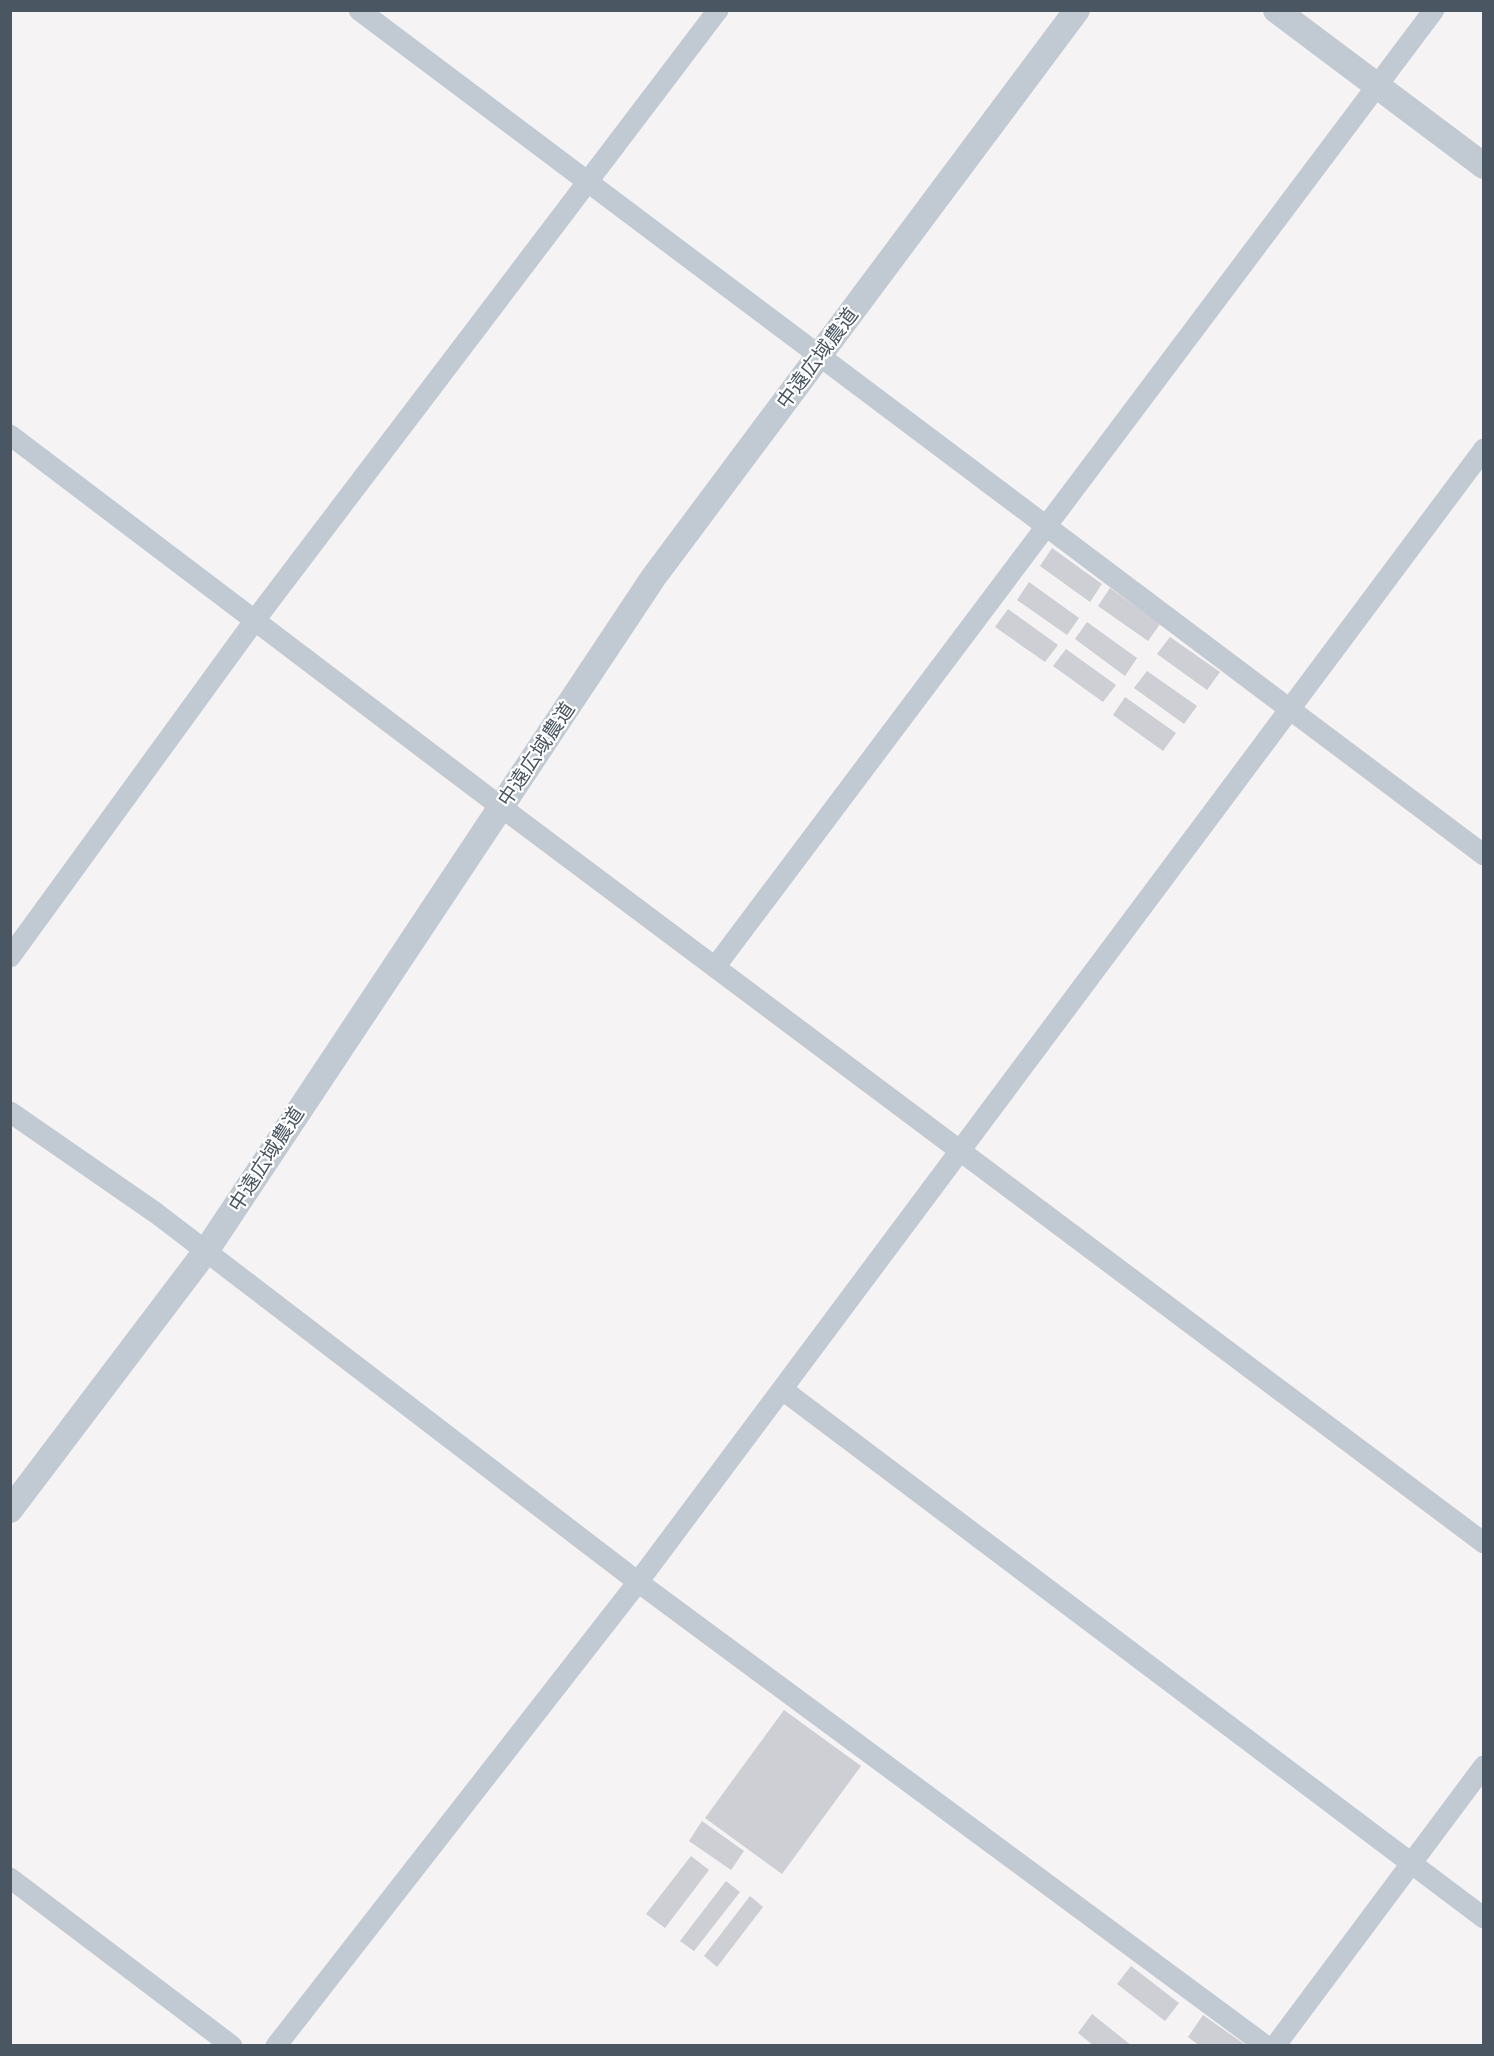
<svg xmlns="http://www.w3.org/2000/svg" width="1494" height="2056" font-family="Barlow,'Noto Sans JP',sans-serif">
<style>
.building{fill:#cdcfd5}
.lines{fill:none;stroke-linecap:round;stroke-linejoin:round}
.minor{stroke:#c1cad2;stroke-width:21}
.tertiary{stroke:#c1cad2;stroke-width:26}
.labels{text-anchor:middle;stroke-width:4.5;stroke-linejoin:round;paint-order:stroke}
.street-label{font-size:20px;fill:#4a5661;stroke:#fff}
</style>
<rect width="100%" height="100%" fill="#f5f3f3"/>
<!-- building -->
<g class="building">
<path d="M1052,548L1102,584L1090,602L1040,566Z"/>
<path d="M1029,582L1079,618L1067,635L1017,600Z"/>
<path d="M1110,588L1160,624L1148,641L1098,606Z"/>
<path d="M1008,609L1058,645L1045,662L995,627Z"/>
<path d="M1087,622L1137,658L1125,676L1075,639Z"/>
<path d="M1170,637L1220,672L1207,690L1157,654Z"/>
<path d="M1066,649L1116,685L1103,702L1053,666Z"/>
<path d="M1147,671L1197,706L1184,724L1134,688Z"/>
<path d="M1125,697L1176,733L1163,751L1113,715Z"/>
<path d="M784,1710L861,1766L782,1874L705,1818Z"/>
<path d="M702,1821L744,1851L731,1870L689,1841Z"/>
<path d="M691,1856L709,1870L665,1928L646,1914Z"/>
<path d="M726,1881L740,1892L694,1951L680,1941Z"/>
<path d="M750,1896L763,1907L717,1967L704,1956Z"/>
<path d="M1131,1966L1179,2003L1165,2021L1117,1984Z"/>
<path d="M1092,2014L1132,2046H1094L1078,2033Z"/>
<path d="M1203,2015L1247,2046H1200L1188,2037Z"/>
</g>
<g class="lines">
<!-- minor -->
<g class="minor">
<path d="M359,10L1484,855"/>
<path d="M10,435L501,807L1484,1543"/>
<path d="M10,957L255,620L718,10"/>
<path d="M715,967L1434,10"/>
<path d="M10,1112L156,1213L638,1582L1266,2046"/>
<path d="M783,1390L1484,1918"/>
<path d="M10,1878L232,2046"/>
<path d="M276,2046L638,1582L1484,449"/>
<path d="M1275,2046L1484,1766"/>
</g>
<!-- tertiary -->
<g class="tertiary">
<path d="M1276,10L1484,166"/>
<path d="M10,1510L206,1251L653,578L1077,10"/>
</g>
</g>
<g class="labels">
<!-- street labels -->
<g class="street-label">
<text transform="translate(817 358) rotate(-53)" y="7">中遠広域農道</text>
<text transform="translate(536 754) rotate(-56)" y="7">中遠広域農道</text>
<text transform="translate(266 1159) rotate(-57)" y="7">中遠広域農道</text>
</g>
</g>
<!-- border -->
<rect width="1494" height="2056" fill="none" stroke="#4a5661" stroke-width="24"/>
</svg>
